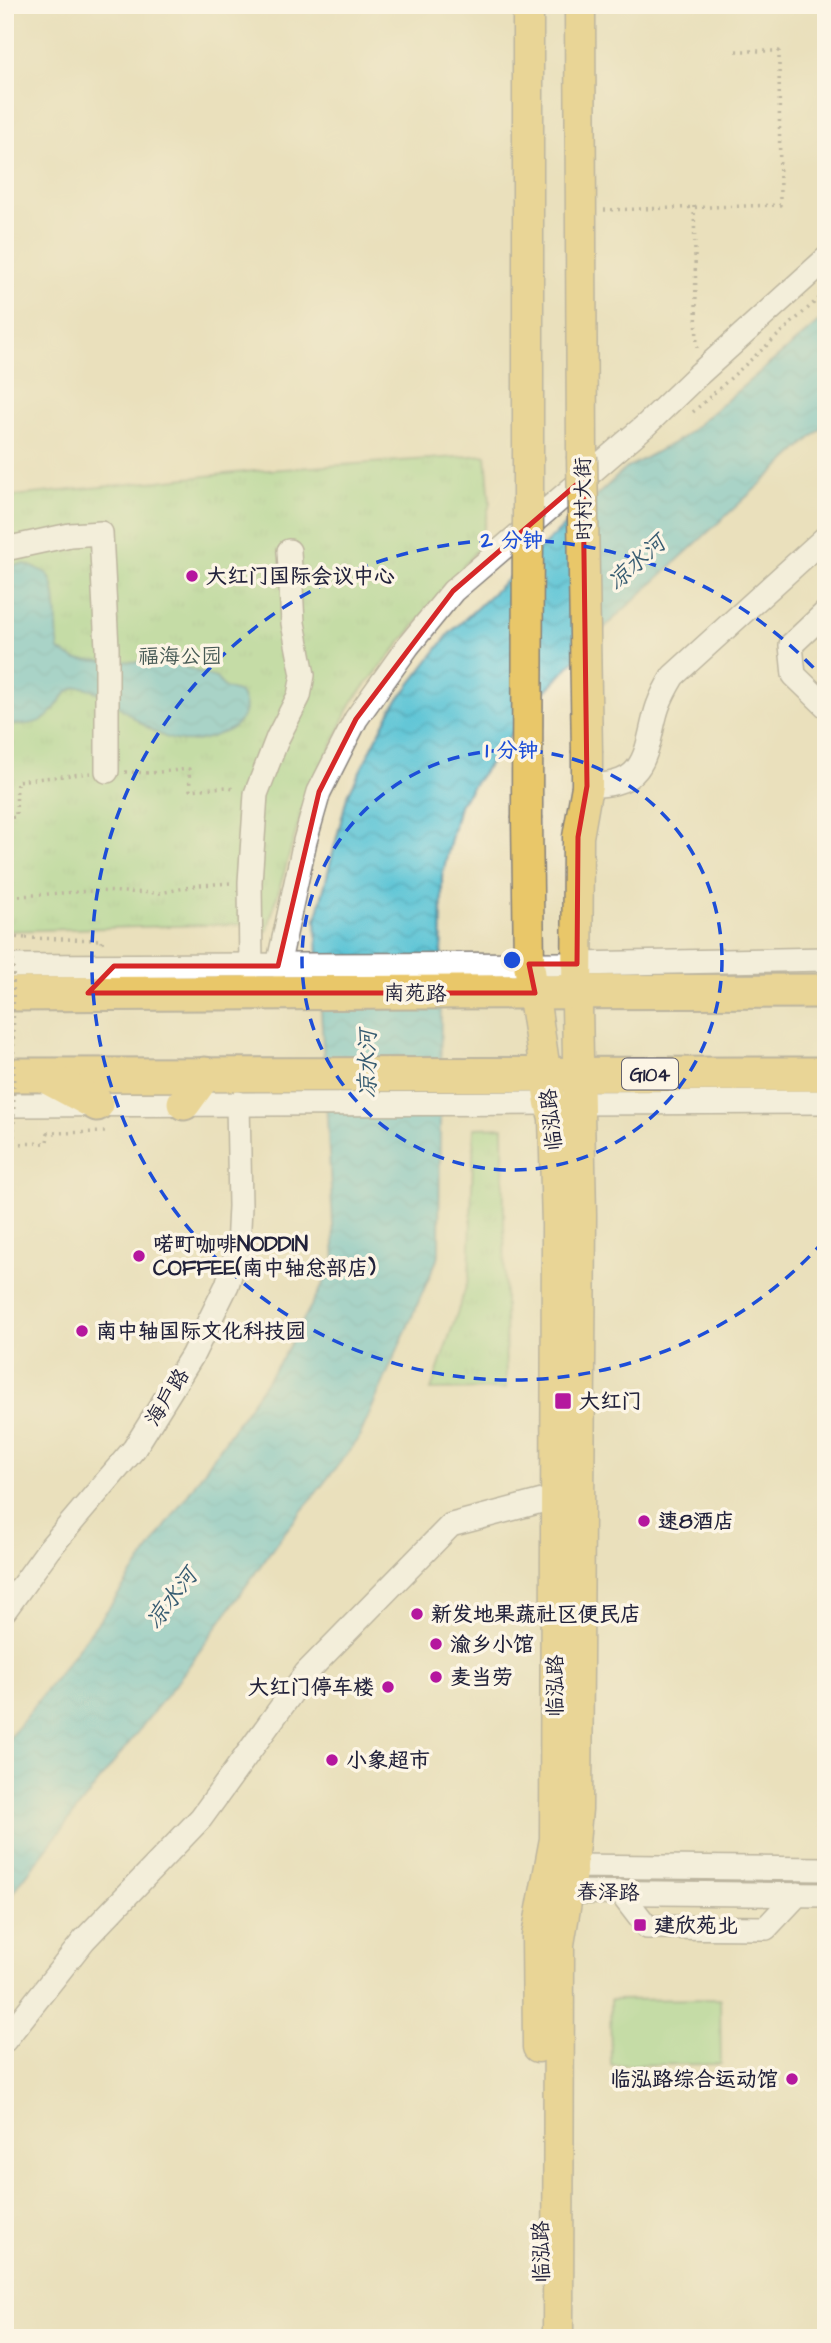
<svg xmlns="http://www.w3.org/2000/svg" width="831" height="2343" font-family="'Architects Daughter','LXGW WenKai TC',sans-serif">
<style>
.park{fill:url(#park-tufts);stroke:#5e7d64;stroke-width:2}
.pitch{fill:#9ad88d;stroke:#5e7d64;stroke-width:2}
.water{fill:url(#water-waves);stroke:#3e7388;stroke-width:2}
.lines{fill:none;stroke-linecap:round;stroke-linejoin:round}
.minor-casing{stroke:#86817c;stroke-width:26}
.major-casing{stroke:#86817c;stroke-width:33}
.highway-casing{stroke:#86817c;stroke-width:37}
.path{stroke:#86817c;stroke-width:3.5;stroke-dasharray:2 5;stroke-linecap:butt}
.minor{stroke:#fff;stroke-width:23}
.major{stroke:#e9c769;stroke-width:30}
.highway{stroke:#e9c769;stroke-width:33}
.major-bridge-casing{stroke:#86817c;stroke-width:33;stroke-linecap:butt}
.path-bridge{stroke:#86817c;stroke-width:3.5;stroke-dasharray:2 5;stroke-linecap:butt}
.major-bridge{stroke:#e9c769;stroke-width:30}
.marked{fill:none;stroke:#d62828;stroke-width:5;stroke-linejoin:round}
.ring{fill:none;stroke:#1d4ed8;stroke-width:3.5;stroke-dasharray:12 9}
.poi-dot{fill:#b5179e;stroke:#fcf5e5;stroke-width:2.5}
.labels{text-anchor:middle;stroke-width:7;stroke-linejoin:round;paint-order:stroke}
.shield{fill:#fcf5e5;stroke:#63616e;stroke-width:2}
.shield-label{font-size:19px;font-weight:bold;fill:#22223b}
.street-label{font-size:21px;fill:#22223b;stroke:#fcf5e5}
.poi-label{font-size:21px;font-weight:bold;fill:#22223b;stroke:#fcf5e5;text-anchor:start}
.park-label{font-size:21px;fill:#465954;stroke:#fcf5e5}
.water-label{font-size:23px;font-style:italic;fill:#365b71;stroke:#fcf5e5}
.centre{fill:#1d4ed8;stroke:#fcf5e5;stroke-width:3.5}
.ring-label{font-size:21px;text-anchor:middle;font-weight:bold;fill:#1d4ed8;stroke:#fcf5e5;stroke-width:7;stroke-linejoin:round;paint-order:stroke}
</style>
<defs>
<pattern id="park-tufts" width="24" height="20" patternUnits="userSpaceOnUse" patternTransform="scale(1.75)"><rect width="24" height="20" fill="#9ad88d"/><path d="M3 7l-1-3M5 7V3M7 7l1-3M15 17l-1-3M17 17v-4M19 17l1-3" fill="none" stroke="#84b97b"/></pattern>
<pattern id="water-waves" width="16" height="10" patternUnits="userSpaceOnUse" patternTransform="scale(1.75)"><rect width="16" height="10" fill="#5bc4d6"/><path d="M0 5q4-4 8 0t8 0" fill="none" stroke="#4fa8b9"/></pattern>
</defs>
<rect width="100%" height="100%" fill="#fcf5e5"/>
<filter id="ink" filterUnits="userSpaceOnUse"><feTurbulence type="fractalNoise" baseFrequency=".0143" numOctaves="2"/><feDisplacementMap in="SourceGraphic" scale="14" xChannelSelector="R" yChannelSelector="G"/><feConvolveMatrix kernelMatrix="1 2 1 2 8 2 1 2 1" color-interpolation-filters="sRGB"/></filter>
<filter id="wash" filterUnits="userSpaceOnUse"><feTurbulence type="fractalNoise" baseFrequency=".00686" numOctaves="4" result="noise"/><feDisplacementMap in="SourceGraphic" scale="28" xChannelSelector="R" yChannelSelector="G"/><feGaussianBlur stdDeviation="1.57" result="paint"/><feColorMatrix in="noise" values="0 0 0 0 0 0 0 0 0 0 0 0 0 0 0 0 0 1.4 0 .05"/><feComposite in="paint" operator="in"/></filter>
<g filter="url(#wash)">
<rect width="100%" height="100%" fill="#eae0bc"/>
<!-- park -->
<g class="park">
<path d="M486,455L490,503L479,547L352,702L303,808L267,931L241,924L5,931V497L254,471Z"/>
<path d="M503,1127L506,1389L431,1390L469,1278L474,1128Z"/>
</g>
<!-- pitch -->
<path class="pitch" d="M720,1999L721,2064L611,2065L610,2000Z"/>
<!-- water -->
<g class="water">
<path d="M826,316V424L609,623L531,707L459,805L442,877L439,1255L358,1440L278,1541L186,1670L5,1902V1744L108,1609L283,1357L335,1262L316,920L347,797L392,708L449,634L625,469L682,438Z"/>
<path d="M25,564C31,567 40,569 46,573C60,585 55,630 59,650L76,660L173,663L216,678L225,688L240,693C246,703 247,713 239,722C232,731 221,733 211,737C164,753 142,720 106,698C99,693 91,688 82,687C65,685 58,708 47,717C37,725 17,726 5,723V566Z"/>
</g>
</g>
<g filter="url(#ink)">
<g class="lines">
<!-- minor casing -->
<g class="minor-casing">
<g id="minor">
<path d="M5,549L70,535L101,533L107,648V771"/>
<path d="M826,612L791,645L794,675L826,706"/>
<path d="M587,786C604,785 626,784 637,769C650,752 651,725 658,706C662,695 667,686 673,676L826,537"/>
<path d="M5,966L577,964L826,959"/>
<path d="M278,966L305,841L319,792L356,719L408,646L453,591L646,425L698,375L826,259"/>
<path d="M251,967L250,882L256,794L278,737L299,696L303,675L293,623L289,551"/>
<path d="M5,1105L826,1102"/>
<path d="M5,1610L49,1549L134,1449L192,1356L227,1285L238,1249L240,1206L238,1103"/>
<path d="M826,1869L572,1866L548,1876L568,1892L826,1895"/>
<path d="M620,1892L647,1927L766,1928L798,1894"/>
<path d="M5,2040L84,1940L201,1818L306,1673L451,1525L542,1501L556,1500"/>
</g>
</g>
<!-- major casing -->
<g class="major-casing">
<g id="major">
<path d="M528,5V508"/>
<path d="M580,5L582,456"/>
<path d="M527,819L529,964L550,1103L554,1118L557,1225L555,1839L537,1936L538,2047"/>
<path d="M558,2338L559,1944L572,1866L577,1809L581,1216L577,1005L578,837L587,786V753"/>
</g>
</g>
<!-- highway casing -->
<g class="highway-casing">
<g id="highway">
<path d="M5,994C279,991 552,993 826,991"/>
<path d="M5,1075L826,1074"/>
<path d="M45,1076L97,1104"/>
<path d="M184,1103L205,1074"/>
</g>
</g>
<!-- path -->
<g class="path">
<path d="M694,206L697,351"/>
<path d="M604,210L780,205L779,51H733"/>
<path d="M693,412L826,292"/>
<path d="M5,652L9,655"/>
<path d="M125,772L151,773L189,769L190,790L226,787L237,790"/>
<path d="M5,818L16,817L17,781L90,773"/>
<path d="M5,897L91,891L160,893L200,885L231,883"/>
<path d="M26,938L102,940L103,948"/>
<path d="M5,1038H14"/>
<path d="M14,1144L47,1143L48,1133L109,1132"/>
</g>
<!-- minor -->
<use href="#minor" class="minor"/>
<!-- major -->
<use href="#major" class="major"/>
<!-- highway -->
<use href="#highway" class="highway"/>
<!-- major-bridge casing -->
<g class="major-bridge-casing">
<g id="major-bridge">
<path d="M582,456L587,753"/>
<path d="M527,819L528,508"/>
</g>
</g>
<!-- path-bridge -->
<path class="path-bridge" d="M14,1144L13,937L26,938"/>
<!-- major-bridge -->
<use href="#major-bridge" class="major-bridge"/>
</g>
</g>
<!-- marked area -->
<path d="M0 0H831V2343H0ZM583,479L587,786L578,837L577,964H529L535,993H88L114,966H278L319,792L356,719L453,591Z" fill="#eae0bc" fill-opacity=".55" fill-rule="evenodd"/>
<path class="marked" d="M583,479L587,786L578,837L577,964H529L535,993H88L114,966H278L319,792L356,719L453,591Z"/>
<!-- distance rings -->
<g class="ring">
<circle cx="512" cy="960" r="210"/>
<path d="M824 1241A420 420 0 1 1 824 679"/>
</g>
<!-- markers -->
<g class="poi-dot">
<circle cx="192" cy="576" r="7"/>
<circle cx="139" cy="1256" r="7"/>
<circle cx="82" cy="1331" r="7"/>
<rect x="554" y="1392" width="18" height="18" rx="3.5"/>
<circle cx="644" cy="1521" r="7"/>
<circle cx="417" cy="1614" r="7"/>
<circle cx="436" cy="1644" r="7"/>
<circle cx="436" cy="1677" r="7"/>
<circle cx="388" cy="1687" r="7"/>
<circle cx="332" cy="1760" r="7"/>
<rect x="633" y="1918" width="14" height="14" rx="3.5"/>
<circle cx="792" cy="2079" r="7"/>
</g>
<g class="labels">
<!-- shield labels -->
<rect class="shield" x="622" y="1058.5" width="56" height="31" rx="5"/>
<g class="shield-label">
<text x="650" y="1081">G104</text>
</g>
<!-- street labels -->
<g class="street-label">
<text transform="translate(583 499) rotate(-91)" y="7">时村大街</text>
<text transform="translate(415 993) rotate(1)" y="7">南苑路</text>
<text transform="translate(551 1120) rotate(-96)" y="7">临泓路</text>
<text transform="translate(167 1397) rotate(-58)" y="7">海户路</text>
<text transform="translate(555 1686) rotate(-90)" y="7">临泓路</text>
<text transform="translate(608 1892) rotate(1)" y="7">春泽路</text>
<text transform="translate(541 2252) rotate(-91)" y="7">临泓路</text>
</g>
<!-- poi labels -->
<g class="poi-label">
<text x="206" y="583">大红门国际会议中心</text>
<text x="153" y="1251">喏町咖啡NODDIN<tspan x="153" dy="24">COFFEE(南中轴总部店)</tspan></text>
<text x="96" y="1338">南中轴国际文化科技园</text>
<text x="579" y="1408">大红门</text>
<text x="658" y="1528">速8酒店</text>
<text x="431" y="1621">新发地果蔬社区便民店</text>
<text x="450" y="1651">渝乡小馆</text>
<text x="450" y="1684">麦当劳</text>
<text x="374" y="1694" text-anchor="end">大红门停车楼</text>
<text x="346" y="1767">小象超市</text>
<text x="654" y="1932">建欣苑北</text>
<text x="778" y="2086" text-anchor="end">临泓路综合运动馆</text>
</g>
<!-- park labels -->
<g class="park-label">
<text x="180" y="663">福海公园</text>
</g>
<!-- water labels -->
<g class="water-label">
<text transform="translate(636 562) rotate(-42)" y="8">凉水河</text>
<text transform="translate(367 1064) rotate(-90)" y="8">凉水河</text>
<text transform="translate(171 1598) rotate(-53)" y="8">凉水河</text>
</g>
</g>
<circle cx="512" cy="960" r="10" class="centre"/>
<g class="ring-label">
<text x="512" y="547">2 分钟</text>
<text x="512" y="757">1 分钟</text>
</g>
<!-- margin -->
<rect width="831" height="2343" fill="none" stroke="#fcf5e5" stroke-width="28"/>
</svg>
